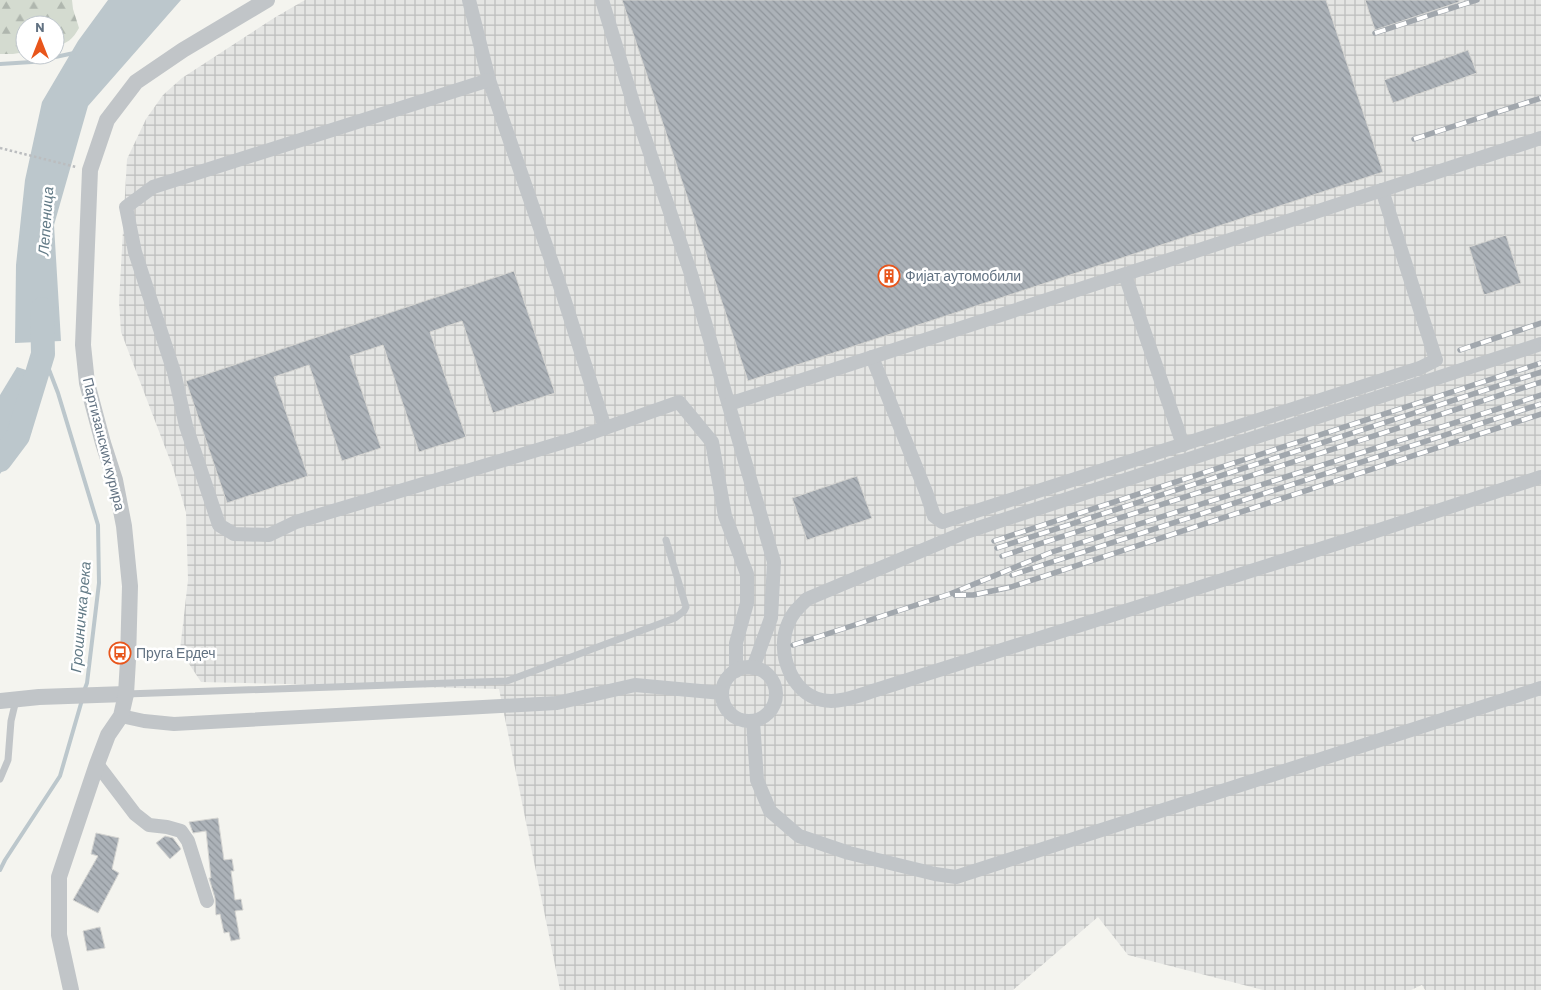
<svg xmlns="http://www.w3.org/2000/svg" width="1541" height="990" font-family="Barlow,sans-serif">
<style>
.industrial{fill:url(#industrial-grid)}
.forest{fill:url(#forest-firs)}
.water{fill:#bcc7cc}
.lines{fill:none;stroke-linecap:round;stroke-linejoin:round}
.stream{stroke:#bcc7cc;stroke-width:4}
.river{stroke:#bcc7cc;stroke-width:24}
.building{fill:url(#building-back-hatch);stroke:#d5d5d2}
.path{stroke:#bbbdbf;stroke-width:2.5;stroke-dasharray:2.5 2.5;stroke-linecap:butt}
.service{stroke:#c1c5c8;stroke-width:7}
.minor{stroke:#c1c5c8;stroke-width:14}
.tertiary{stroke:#c1c5c8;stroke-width:16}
.rail-casing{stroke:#a1a7ad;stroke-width:5.5}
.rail{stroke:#fff;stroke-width:4;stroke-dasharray:11;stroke-linecap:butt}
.labels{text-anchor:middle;stroke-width:5;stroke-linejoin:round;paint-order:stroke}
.poi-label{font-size:14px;fill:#627282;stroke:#fff;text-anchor:start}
.street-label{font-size:14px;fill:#627282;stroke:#fff}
.water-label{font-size:15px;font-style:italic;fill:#627a86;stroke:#fff}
</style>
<defs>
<pattern id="industrial-grid" width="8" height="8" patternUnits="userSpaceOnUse" patternTransform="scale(1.25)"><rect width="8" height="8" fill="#e4e5e3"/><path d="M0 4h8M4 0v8" fill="none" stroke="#bcbebd"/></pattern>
<pattern id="forest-firs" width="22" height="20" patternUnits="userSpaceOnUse" patternTransform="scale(1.25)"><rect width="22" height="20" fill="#d4dbd0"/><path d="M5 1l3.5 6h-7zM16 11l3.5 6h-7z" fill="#afb6ae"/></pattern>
<pattern id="building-back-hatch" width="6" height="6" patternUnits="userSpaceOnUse" patternTransform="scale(1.25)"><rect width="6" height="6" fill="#acb2b8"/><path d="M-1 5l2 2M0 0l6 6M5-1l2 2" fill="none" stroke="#8f959b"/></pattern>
</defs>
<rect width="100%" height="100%" fill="#f4f4ef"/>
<!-- industrial -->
<path class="industrial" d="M305,0H1541V990H1425L1422,985L1411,990H1263L1128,955L1098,917L1013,990H560L499,689L201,682L180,650L188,580L186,512L173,468L121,332L119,302L127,159L146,119L163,95L182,78L274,18Z"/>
<!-- forest -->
<path class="forest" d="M0,0H72L73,9L79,28C73,39 67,44 55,46V25H25V52L13,54H0Z"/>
<!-- water -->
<g class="water">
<path d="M108,0H181L88,106L54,225L61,341L15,343L16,265L25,180L42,102L78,41Z"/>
<path d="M17,367L44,376L31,433L0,474V395Z"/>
</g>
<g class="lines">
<!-- stream -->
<g class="stream">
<path d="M0,64L32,62L74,53"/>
<path d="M43,354L58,393L98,525L99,583L87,683L84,691"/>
<path d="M0,870L5,860L60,776L82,700"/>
</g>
<!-- river -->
<path class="river" d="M0,460L18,436L43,354L42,309"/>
</g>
<!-- building -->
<g class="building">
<path d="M622,0H1326L1383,172L748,381Z"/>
<path d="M1365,0H1459V2L1375,30Z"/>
<path d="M1468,50L1477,73L1393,103L1384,80Z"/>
<path d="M1506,235L1521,283L1484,295L1469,247Z"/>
<path d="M514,271L555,393L493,413L462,321L430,332L466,437L419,452L383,345L350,356L381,448L342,461L309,365L274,377L308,476L227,503L186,381Z"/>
<path d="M857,476L872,518L807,540L792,498Z"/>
<path d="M218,818L224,860L232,859L234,871H231L235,900L241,899L243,910L235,911L240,939L231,941L229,932L224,933L220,914L216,915L215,898L209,878H211L206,831L193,833L189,822Z"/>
<path d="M96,833L119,838L112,869L119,873L98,913L73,900L98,856L91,854Z"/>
<path d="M165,836L173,838L181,849L170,859L156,843Z"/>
<path d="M100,927L105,948L87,951L83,931Z"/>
</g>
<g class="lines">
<!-- path -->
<path class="path" d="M0,148L76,167"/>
<!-- service -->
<g class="service">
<path d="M126,694L507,681L675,618L684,611L686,607L666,540"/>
<path d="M0,779L8,760L11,721L16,700"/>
</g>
<!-- minor -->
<g class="minor">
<path d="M469,0L489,80L562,292L605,428"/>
<path d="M602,0L635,109L691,274L774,562L771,618L753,668"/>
<path d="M489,80L153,187L126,207L135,252L174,372L186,426L219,525L234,534L269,535L296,522L574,439L679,402L712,442L725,516L747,574V603L736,643V671"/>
<path d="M1125,275L1183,445"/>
<path d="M1541,344L966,532L807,599C799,607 792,613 788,624C776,652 791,693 822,700C839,704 860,695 876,690L1364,535L1541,477"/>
<path d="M872,357L926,492L934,516L942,522L1420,368L1436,360L1382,190"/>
<path d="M729,404L1541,138"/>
<circle cx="749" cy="694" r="27"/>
<path d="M121,716L144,721L174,724L557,703L635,685L722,693"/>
<path d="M753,721L757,780L770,811L799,836L849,853L935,874L956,877L1541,688"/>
<path d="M97,764L135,814L149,825L167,827L181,831L188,841L207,901"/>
</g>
<!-- tertiary -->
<g class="tertiary">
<path d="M0,701L39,697L126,694"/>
<path d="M71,990L59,935V877L97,764L108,735L121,716L126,694L128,660L130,586L124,526L115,480L103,443L87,383L83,345L90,170L107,120L136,82L183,50L267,0"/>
</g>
<!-- rail casing -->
<g class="rail-casing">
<g id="rail">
<path d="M1375,33L1477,0"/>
<path d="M1414,139L1541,98"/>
<path d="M1460,350L1541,323"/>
<path d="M994,541L1541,363"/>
<path d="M997,548L1541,372"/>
<path d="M1002,556L1541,382"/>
<path d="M1012,575L1541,404"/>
<path d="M955,595H973L1011,587L1541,414"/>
<path d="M793,645L950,594L1052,552L1541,395"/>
</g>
</g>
<!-- rail -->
<use href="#rail" class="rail"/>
</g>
<!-- icons -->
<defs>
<g id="building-ring" transform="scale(1.125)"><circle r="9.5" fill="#fff" stroke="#e8551b" stroke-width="1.5"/><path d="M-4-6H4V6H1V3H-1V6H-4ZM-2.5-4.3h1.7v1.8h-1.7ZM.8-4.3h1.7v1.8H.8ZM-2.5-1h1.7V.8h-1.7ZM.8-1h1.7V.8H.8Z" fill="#e8551b"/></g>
<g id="bus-ring" transform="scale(1.125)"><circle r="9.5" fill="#fff" stroke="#e8551b" stroke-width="1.5"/><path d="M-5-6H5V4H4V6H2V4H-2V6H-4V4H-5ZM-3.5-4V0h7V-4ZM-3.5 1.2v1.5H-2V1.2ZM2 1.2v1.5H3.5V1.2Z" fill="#e8551b"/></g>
</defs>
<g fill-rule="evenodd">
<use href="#building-ring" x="889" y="276"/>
<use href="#bus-ring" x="120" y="653"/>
</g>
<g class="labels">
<!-- poi labels -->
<g class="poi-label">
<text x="905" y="281">Фијат аутомобили</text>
<text x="136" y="658">Пруга Ердеч</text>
</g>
<!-- street labels -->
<g class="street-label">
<text transform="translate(104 444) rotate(76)" y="5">Партизанских курира</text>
</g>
<!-- water labels -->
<g class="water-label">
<text transform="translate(46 221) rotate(-86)" y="5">Лепеница</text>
<text transform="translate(81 617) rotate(-85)" y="5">Грошничка река</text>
</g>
</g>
<!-- north arrow -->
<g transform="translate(40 40)"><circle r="24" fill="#ffffff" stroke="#c0c7cd"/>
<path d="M0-4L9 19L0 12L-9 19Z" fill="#e8551b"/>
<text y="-8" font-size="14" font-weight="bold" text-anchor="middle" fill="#627282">N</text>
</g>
</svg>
